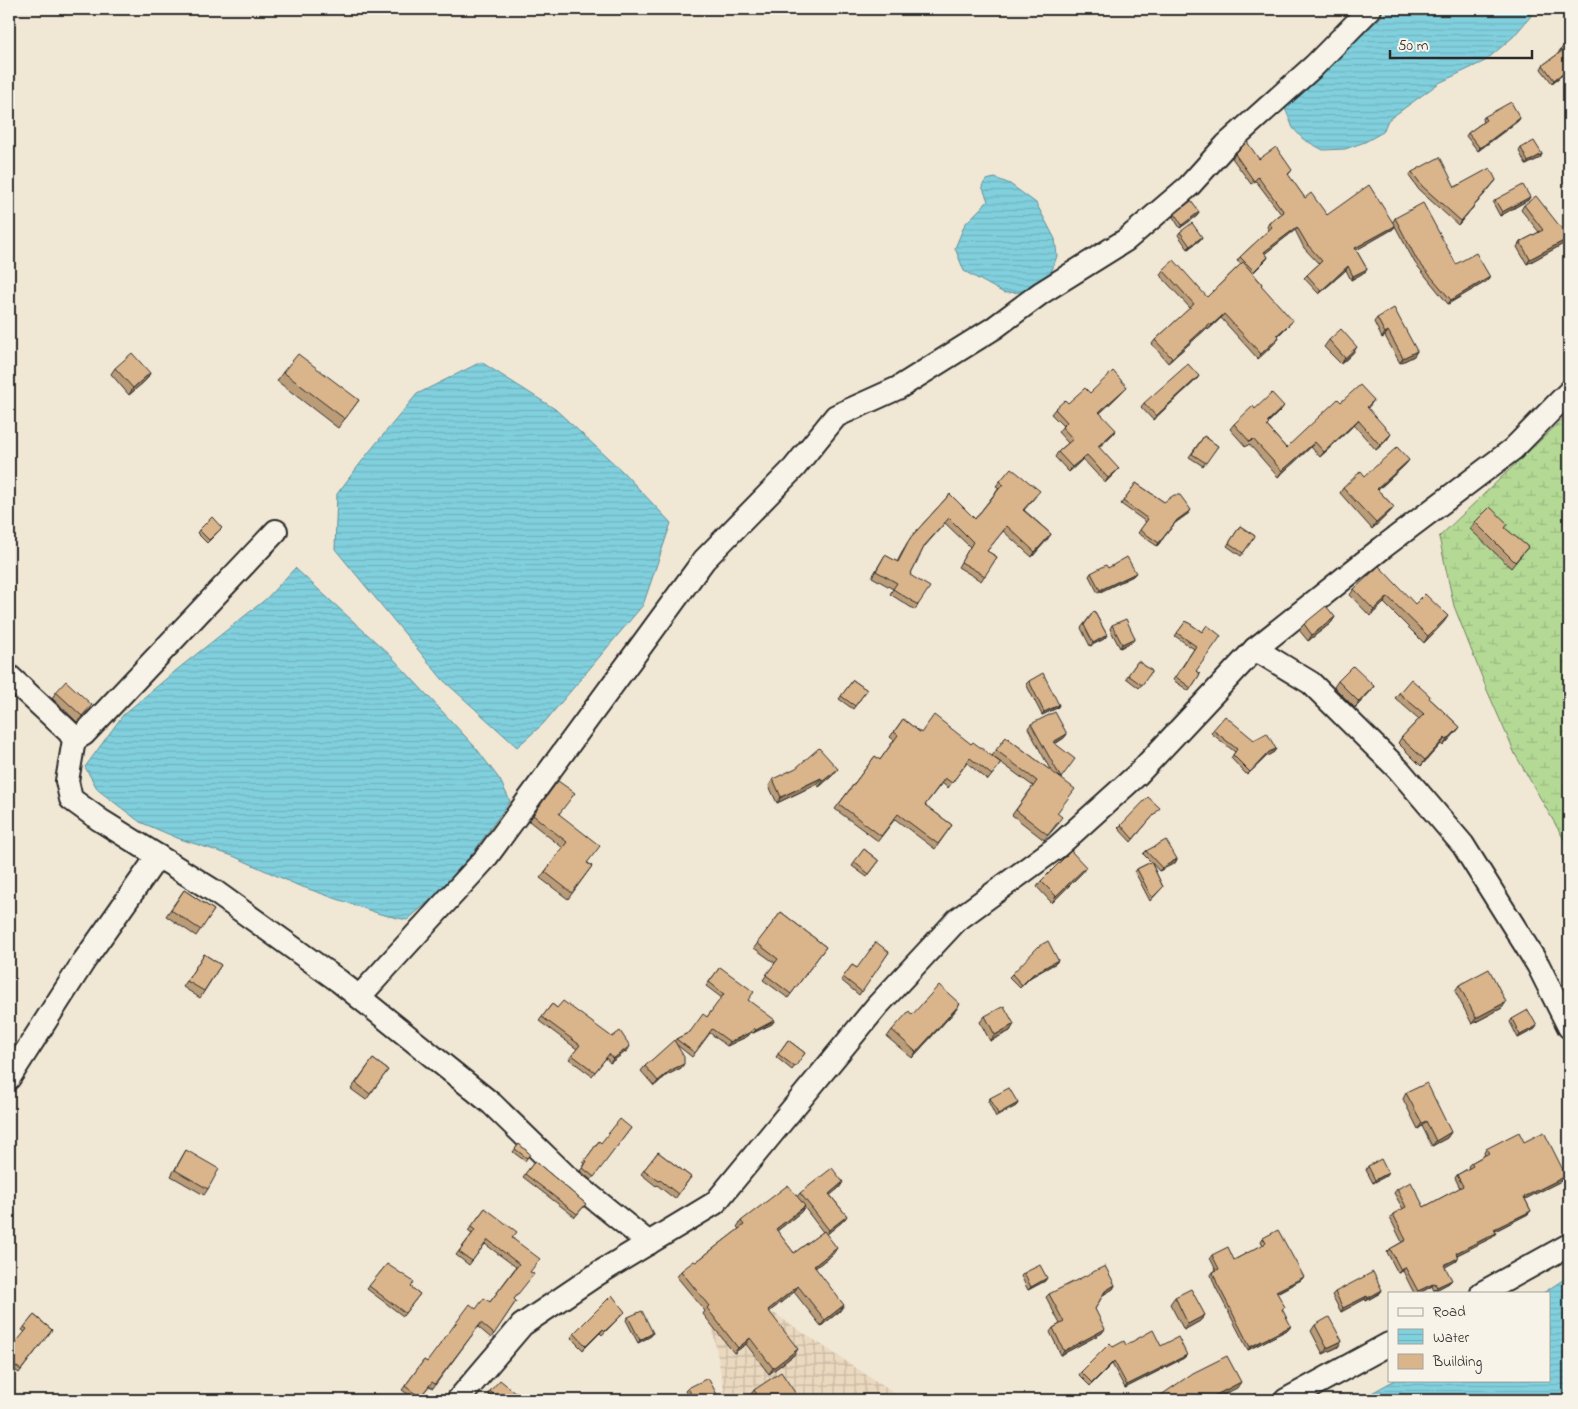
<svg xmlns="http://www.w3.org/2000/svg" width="1578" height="1409" font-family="'Indie Flower',sans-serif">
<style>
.industrial{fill:url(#industrial-grid)}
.wetland{fill:url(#wetland-marsh);stroke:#708260}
.water{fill:url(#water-rules);stroke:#5f8e96}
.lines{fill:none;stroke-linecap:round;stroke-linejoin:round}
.minor-casing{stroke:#2b2b2b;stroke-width:26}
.minor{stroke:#f7f3e8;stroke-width:22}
.wall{fill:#bb9c78;stroke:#2b2b2b;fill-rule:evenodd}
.shaded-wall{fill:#997f61;stroke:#2b2b2b}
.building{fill:#dab58b;stroke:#2b2b2b}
</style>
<defs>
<pattern id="industrial-grid" width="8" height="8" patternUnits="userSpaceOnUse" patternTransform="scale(1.25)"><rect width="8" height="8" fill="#ead8bf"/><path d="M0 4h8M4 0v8" fill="none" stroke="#c9baa4"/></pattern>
<pattern id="wetland-marsh" width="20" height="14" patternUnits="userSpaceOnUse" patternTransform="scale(1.25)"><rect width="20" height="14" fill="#b4d995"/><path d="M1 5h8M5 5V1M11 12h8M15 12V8" fill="none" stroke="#9bba81"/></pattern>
<pattern id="water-rules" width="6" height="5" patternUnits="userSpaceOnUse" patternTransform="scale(1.25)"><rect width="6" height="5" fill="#81d0de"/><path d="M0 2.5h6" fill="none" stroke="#70b3bf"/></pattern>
</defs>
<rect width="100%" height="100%" fill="#f1e7d5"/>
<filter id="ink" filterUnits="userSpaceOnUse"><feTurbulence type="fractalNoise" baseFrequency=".02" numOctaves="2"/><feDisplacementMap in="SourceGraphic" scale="10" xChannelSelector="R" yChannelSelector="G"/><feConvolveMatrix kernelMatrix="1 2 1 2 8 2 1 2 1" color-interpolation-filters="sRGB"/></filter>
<g filter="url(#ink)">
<!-- industrial -->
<path class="industrial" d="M700,1264L904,1400H726Z"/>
<!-- wetland -->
<path class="wetland" d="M1569,413V848L1515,754L1487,690L1454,606L1439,537Z"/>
<!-- water -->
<g class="water">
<path d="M1390,9H1532L1531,16L1513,37L1485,61L1439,83L1388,120L1383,132L1365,142L1345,149L1323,150L1303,139L1293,128L1285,108L1289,102Z"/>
<path d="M995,178L1010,184L1036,203L1055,239L1057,256L1052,270L1043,282L1022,292L1004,293L964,271L955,248L965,224L988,201L982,186L986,180Z"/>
<path d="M481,362L555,409L621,470L671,523L643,605L543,724L517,747L443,680L335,549L337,494L369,452L417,394Z"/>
<path d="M295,568L390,655L476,748L500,780L510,801L452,882L407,920L380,914L297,885L233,856L180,839L140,822L98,790L85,767L123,715L179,668L266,599Z"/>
<path d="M1569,1276V1394L1555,1400H1359L1395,1380H1549V1293H1543Z"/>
</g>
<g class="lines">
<!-- minor casing -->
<g class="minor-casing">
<g id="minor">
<path d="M1255,649L1311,683L1399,770L1463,845L1538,965L1569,1027"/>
<path d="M9,676L69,732L74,740L67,781L71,799L100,820L214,891L339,981L492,1104L566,1176L649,1243"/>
<path d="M74,740L84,734L276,531"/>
<path d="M359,997L485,859L704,560L794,468L836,416L898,388L994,328L1041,293L1126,240L1189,186L1226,145L1314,66L1370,9"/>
<path d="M9,1078L84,961L158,856"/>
<path d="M1482,1293L1569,1245"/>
<path d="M458,1400L522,1325L599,1273L715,1203L877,1006L957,920L1057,847L1138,774L1255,649L1382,548L1513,449L1569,392"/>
<path d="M1286,1400L1389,1344"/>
</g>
</g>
<!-- minor -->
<use href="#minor" class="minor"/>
</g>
<!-- wall -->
<g class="wall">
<path d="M1569,41V70L1552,83L1541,69L1543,65L1558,54L1560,50Z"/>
<path d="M1484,117L1520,118L1518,121L1478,151L1466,136L1468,133L1483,122L1482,120Z"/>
<path d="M1521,148L1542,154L1540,158L1526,165L1519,151Z"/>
<path d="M1235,154L1259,159L1292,170L1288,175L1305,198L1327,215L1393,222L1395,218L1456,264L1490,277L1487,281L1448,304L1415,263L1395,226L1393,229L1356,250L1367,269L1365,272L1351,280L1346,270L1319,294L1304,278L1307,275L1319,264L1304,248L1295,230L1265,253L1268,257L1266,260L1253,273L1262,284L1261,286L1289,325L1278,336L1279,337L1276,342L1258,359L1221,318L1208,330L1207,328L1168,363L1152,344L1155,340L1190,308L1160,275L1163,270L1207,297L1241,264L1237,261L1240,257L1269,230L1267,227L1269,223L1281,214L1256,181L1251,184L1232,158Z"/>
<path d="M1412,172L1455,187L1496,180L1458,225L1419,190L1409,176Z"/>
<path d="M1530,197L1528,200L1500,216L1493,203L1495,200Z"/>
<path d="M1524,205L1565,243L1527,264L1517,247L1520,242L1539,232L1521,210Z"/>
<path d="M1199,212L1197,216L1180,228L1173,217L1175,214Z"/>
<path d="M1180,232L1202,237L1200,240L1188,249L1178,235Z"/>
<path d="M1377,318L1417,351L1414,356L1400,363L1385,336L1382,338L1374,322Z"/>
<path d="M1329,340L1353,353L1341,364L1324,347Z"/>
<path d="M115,368L150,373L146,380L129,395L111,374Z"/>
<path d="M283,372L359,400L338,428L277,381Z"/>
<path d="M1199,376L1196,380L1153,420L1141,407L1144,403Z"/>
<path d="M1123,391L1100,413L1112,435L1099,447L1115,473L1105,483L1083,459L1069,472L1055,457L1058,452L1068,443L1058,432L1063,426L1051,414L1055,409L1090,393Z"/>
<path d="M1374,400L1368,408L1387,440L1376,450L1354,425L1320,457L1311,447L1278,477L1249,444L1246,447L1230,429L1234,424L1255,409L1280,411L1268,423L1269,424L1267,426L1286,448L1341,402Z"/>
<path d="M1204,436L1218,446L1203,466L1189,457Z"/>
<path d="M1409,460L1405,465L1378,490L1394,507L1390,512L1372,529L1340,493L1343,488L1365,476Z"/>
<path d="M1000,481L1036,496L1024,510L1051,534L1032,557L1003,531L987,551L997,557L981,581L958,567L970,547L945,523L924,547L910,575L918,605L915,610L890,594L893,589L872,577L885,555L897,562L907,543L911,537L950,494L975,519L999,488L996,486Z"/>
<path d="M1136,483L1164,502L1189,513L1175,523L1157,546L1138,533L1146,522L1121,504Z"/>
<path d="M1475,522L1505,529L1528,547L1511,568L1470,529Z"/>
<path d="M1240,526L1255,536L1241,556L1227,546Z"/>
<path d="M222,528L207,543L197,533L199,530Z"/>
<path d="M1108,568L1136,573L1133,576L1098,593L1089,576L1091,573Z"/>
<path d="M1354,589L1415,604L1444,622L1424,643L1384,603L1370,616L1350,595Z"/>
<path d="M1094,611L1107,635L1104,639L1090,646L1081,628Z"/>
<path d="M1335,617L1331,623L1308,641L1299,630L1304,624Z"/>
<path d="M1186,621L1202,632L1196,671L1200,674L1189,691L1173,680L1194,649L1175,636Z"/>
<path d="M1112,625L1133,641L1120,648L1110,629Z"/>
<path d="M1138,661L1152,671L1139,688L1126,678Z"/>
<path d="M853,680L867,690L853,709L839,699Z"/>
<path d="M1029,681L1059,705L1057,708L1042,715L1026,684Z"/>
<path d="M1338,681L1374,686L1370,692L1355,708L1334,687Z"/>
<path d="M56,692L87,711L77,722L52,698Z"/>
<path d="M1399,693L1429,698L1460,727L1456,732L1443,746L1441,744L1421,766L1398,743L1401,738L1419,719L1395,698Z"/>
<path d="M903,719L921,733L971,744L1001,763L988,780L967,763L948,788L942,783L925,805L952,825L935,849L895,819L878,841L835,809L875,756L880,760L894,740L890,737Z"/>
<path d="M1031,724L1067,734L1064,738L1055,744L1061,779L1057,813L1059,823L1044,840L1012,815L1033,786L992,756L1006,737L1051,771L1028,728Z"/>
<path d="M1213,730L1254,740L1274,752L1267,756L1247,775L1231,758L1235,752L1211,733Z"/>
<path d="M833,775L819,787L817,784L777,803L769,786L773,779Z"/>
<path d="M558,781L559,815L588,863L592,866L568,899L540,878L563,848L529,821Z"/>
<path d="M1157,811L1131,842L1118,828L1121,825Z"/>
<path d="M864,849L879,861L867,877L852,866Z"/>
<path d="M1146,851L1177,859L1175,863L1159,871L1151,862L1163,887L1150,901L1135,872L1137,869L1151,862L1143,854Z"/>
<path d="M1082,873L1052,903L1037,887L1041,881Z"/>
<path d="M184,890L214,910L196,936L166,916Z"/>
<path d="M781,912L826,947L788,998L763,980L775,963L754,948Z"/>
<path d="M889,952L859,995L841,980L852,965L857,968Z"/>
<path d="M204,954L221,965L200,998L183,987Z"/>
<path d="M1058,960L1056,963L1031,977L1020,988L1009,977L1012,974Z"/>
<path d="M720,967L748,1000L772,1024L753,1033L751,1032L748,1036L727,1046L710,1033L692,1057L677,1045L681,1068L667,1075L654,1086L641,1071L645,1066L674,1041L676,1039L690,1032L707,1017L722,998L706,986Z"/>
<path d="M1459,985L1506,1002L1502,1008L1472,1024L1455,991Z"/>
<path d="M552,1004L557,1008L628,1050L610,1063L606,1058L592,1076L569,1059L577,1049L539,1021Z"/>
<path d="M956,1010L912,1058L887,1037L892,1030L912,1015Z"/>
<path d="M985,1016L1014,1024L1010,1031L990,1041L980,1022Z"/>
<path d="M1512,1019L1535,1029L1518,1038L1510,1022Z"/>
<path d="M788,1040L805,1053L792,1070L776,1057Z"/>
<path d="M373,1059L388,1070L366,1100L351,1089Z"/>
<path d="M1406,1093L1451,1132L1447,1138L1432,1146L1422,1126L1418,1129L1403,1099Z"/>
<path d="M990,1098L1018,1103L1016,1106L996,1117L988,1101Z"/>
<path d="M631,1128L591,1180L580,1171L585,1164L583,1163L599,1141L601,1143Z"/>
<path d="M1524,1142L1566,1176L1563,1180L1525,1199L1531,1211L1528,1214L1495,1231L1493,1237L1457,1255L1458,1258L1456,1261L1445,1267L1449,1283L1434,1291L1432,1286L1420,1293H1414L1403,1271L1398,1273L1387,1252L1390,1249L1402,1242L1390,1218L1393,1214L1403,1209L1394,1193L1397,1189L1424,1207L1460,1188L1455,1178L1457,1175L1469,1168L1468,1166L1471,1163L1485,1155L1484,1153L1486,1149Z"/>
<path d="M519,1144L530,1154L525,1161L513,1152Z"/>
<path d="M186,1150L208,1189L204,1195L171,1176Z"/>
<path d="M658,1152L691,1177L675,1199L657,1185L656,1186L641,1174Z"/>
<path d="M1569,1159V1171L1566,1164Z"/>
<path d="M535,1161L586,1204L575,1217L523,1177Z"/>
<path d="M1368,1166L1386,1176L1373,1183L1366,1170Z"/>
<path d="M840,1187L830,1195L847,1216L843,1221L826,1235L833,1254L815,1268L840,1311L821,1326L794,1292L769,1312L794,1355L769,1374L746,1344L734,1353L703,1314L705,1311L677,1277L681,1271L696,1262L739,1229L737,1227L741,1221L797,1197L800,1193ZM804,1207L823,1232L794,1253L777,1231L801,1212Z"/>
<path d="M485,1208L513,1238L530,1272L514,1299L516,1301L491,1338L478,1327L433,1388L429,1386L418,1400H416L402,1390L424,1360L427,1362L476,1309L490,1302L516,1267L485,1244L469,1265L456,1255L472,1234L468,1231Z"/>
<path d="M1263,1238L1304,1277L1301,1280L1277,1293L1289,1329L1248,1350L1215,1286L1211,1275L1213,1272L1216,1270L1210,1258L1212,1255L1234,1260L1263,1245L1261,1241Z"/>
<path d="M387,1264L411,1287L420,1294L403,1316L367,1289Z"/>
<path d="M1024,1273L1045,1281L1028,1290L1021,1276Z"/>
<path d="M1115,1285L1113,1289L1103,1295L1095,1309L1102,1333L1061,1355L1050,1332L1053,1328L1060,1324L1046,1297L1049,1294Z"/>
<path d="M1382,1290L1380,1293L1366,1301L1365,1299L1341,1312L1332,1295L1335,1292Z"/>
<path d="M1175,1297L1205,1315L1200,1321L1184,1330L1170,1304Z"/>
<path d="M34,1315L52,1330L19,1373L13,1369L25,1332L22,1330Z"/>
<path d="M621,1316L602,1335L600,1333L583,1350L571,1338L574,1333Z"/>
<path d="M628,1317L653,1333L651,1336L638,1343L626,1320Z"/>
<path d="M1315,1325L1342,1341L1338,1347L1323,1354L1311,1331Z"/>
<path d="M1126,1345L1161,1346L1187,1355L1184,1358L1125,1388L1112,1364L1090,1386L1079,1375L1081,1372L1113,1347Z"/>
<path d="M688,1388L720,1400H690L685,1391Z"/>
<path d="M754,1390L800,1400H752L749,1397Z"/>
<path d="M490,1391L517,1394L512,1400H494L488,1394Z"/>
</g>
<!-- shaded-wall -->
<g class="shaded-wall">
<path d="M1569,68V70L1552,83L1554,80Z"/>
<path d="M1520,118L1518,121L1478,151L1480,148Z"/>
<path d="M1542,154L1540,158L1526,165L1528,162Z"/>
<path d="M1496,180L1493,184L1458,225L1461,221Z"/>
<path d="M1530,197L1528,200L1500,216L1502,212Z"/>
<path d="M1199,212L1197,216L1180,228L1182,225Z"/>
<path d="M1395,226L1393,229L1353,252L1355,248Z"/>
<path d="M1297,227L1295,230L1262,256L1264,252Z"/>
<path d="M1202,237L1200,240L1188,249L1190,246Z"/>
<path d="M1569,238L1565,243L1527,264L1530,259Z"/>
<path d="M1268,257L1266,260L1251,274Z"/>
<path d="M1348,266L1346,270L1319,294L1321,291Z"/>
<path d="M1367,269L1365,272L1351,280L1353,276Z"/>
<path d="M1490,277L1487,281L1448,304L1451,300Z"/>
<path d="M1224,314L1221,318L1208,330L1212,325Z"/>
<path d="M1293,321L1289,325L1273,340L1277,335Z"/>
<path d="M1210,323L1207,328L1168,363L1172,358Z"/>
<path d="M1388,331L1385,336L1382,338L1385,333Z"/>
<path d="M1279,337L1276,342L1258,359L1261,354Z"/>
<path d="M1357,347L1353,353L1341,364L1345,358Z"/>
<path d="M1417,351L1414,356L1400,363L1403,358Z"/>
<path d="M150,373L146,380L129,395L133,388Z"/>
<path d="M1199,376L1196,380L1153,420L1156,416Z"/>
<path d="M1127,387L1123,391L1096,417L1099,412Z"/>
<path d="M1284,406L1280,411L1263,427L1267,422Z"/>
<path d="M1358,420L1354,425L1320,457L1324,452Z"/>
<path d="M1116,430L1112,435L1095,451L1098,446Z"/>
<path d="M1391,434L1387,440L1376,450L1380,445Z"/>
<path d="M1315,442L1311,447L1278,477L1282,471Z"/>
<path d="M1087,455L1083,459L1069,472L1072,467Z"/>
<path d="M1409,460L1405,465L1373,494L1377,489Z"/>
<path d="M1119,469L1105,483L1108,478Z"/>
<path d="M1394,507L1390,512L1372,529L1376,523Z"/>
<path d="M1191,510L1189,513L1175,523L1157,546L1177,520Z"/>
<path d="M1051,534L1047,540L1032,557L1035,552Z"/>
<path d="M1136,573L1133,576L1098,593L1100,590Z"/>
<path d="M1388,597L1384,603L1370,616L1374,610Z"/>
<path d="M1448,616L1444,622L1424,643L1428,636Z"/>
<path d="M1335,617L1331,623L1308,641L1312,635Z"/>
<path d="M1107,635L1104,639L1090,646L1093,643Z"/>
<path d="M1135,638L1133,641L1120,648L1122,644Z"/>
<path d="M1374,686L1370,692L1355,708L1359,702Z"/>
<path d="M1059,705L1057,708L1042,715L1044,712Z"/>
<path d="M1460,727L1456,732L1443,746L1447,740Z"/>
<path d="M1067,734L1064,738L1050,746L1053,742Z"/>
<path d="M1445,738L1441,744L1421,766L1425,760Z"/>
<path d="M1276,749L1274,752L1267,756L1247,775L1269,752Z"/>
<path d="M838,769L833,775L819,787L823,781Z"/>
<path d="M821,778L817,784L777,803L781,797Z"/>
<path d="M1177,859L1175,863L1159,871L1162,868Z"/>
<path d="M1086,867L1082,873L1052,903L1056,896Z"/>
<path d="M1058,960L1056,963L1031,977L1020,988L1033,974Z"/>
<path d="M1506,1002L1502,1008L1472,1024L1476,1018Z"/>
<path d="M960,1004L956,1010L912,1058L916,1052Z"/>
<path d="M775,1020L772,1024L753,1033L756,1030Z"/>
<path d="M1014,1024L1010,1031L990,1041L995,1035Z"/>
<path d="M1537,1026L1535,1029L1518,1038L1520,1035Z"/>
<path d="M751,1032L748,1036L727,1046L730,1042Z"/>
<path d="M630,1046L628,1050L610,1063L613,1059Z"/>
<path d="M684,1064L681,1068L667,1075L654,1086L658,1081L671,1070Z"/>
<path d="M1018,1103L1016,1106L996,1117L998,1114Z"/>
<path d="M1426,1121L1422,1126L1418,1129L1422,1123Z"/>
<path d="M1451,1132L1447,1138L1432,1146L1436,1141Z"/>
<path d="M1388,1173L1386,1176L1373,1183L1375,1180Z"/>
<path d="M1566,1176L1563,1180L1521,1201L1524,1197Z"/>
<path d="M843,1182L840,1187L826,1199L829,1194Z"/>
<path d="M805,1206L801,1212L772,1235L776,1229Z"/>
<path d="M1531,1211L1528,1214L1491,1233L1494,1229Z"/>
<path d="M847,1216L843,1221L826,1235L829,1230Z"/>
<path d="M1496,1233L1493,1237L1453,1257L1456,1253Z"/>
<path d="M837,1248L833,1254L810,1272L814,1266Z"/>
<path d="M1458,1258L1456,1261L1442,1269L1444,1265Z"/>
<path d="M1405,1267L1403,1271L1398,1273L1401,1270Z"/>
<path d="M1304,1277L1301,1280L1274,1294L1276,1291Z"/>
<path d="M1047,1278L1045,1281L1028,1290L1031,1287Z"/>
<path d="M1452,1280L1449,1283L1434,1291L1437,1287Z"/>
<path d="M1435,1283L1432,1286L1420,1293H1417L1418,1291Z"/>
<path d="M1115,1285L1113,1289L1102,1295L1105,1291Z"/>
<path d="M798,1286L794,1292L764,1316L768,1310Z"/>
<path d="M1382,1290L1380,1293L1366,1301L1368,1298Z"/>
<path d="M1367,1296L1365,1299L1341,1312L1343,1308Z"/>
<path d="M844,1305L840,1311L821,1326L825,1320Z"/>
<path d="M1205,1315L1200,1321L1184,1330L1188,1324Z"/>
<path d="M1291,1326L1289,1329L1248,1350L1250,1347Z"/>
<path d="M603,1329L600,1333L583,1350L586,1346Z"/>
<path d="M1105,1329L1102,1333L1061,1355L1064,1351Z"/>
<path d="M653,1333L651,1336L638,1343L640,1340Z"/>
<path d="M750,1338L746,1344L734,1353L738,1348Z"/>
<path d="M1342,1341L1338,1347L1323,1354L1327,1348Z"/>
<path d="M798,1349L794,1355L769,1374L773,1368Z"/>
<path d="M1187,1355L1184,1358L1125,1388L1127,1385Z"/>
<path d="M1114,1361L1112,1364L1090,1386L1092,1383Z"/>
<path d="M1241,1382L1237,1388L1213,1400L1212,1397Z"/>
</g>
<!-- building -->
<g class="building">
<path d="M1569,41V68L1554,80L1543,65L1562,51L1560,50Z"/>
<path d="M1511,102L1520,118L1480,148L1468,133L1486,120L1484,117Z"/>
<path d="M1534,141L1542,154L1528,162L1521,148Z"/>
<path d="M1247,142L1259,159L1276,147L1292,170L1288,174L1305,198L1311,193L1327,215L1369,185L1395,226L1355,248L1367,269L1353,276L1348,266L1321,291L1307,275L1322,261L1307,244L1297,227L1264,252L1268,257L1254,271L1240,257L1272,227L1269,223L1284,212L1258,177L1254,181L1235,154Z"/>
<path d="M1440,157L1455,187L1490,168L1496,180L1461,221L1422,186L1412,172Z"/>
<path d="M1523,185L1530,197L1502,212L1495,200Z"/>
<path d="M1536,196L1569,238L1530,259L1520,242L1543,230L1524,205Z"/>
<path d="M1191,201L1199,212L1182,225L1175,214Z"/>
<path d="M1423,203L1456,264L1476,253L1490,277L1451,300L1417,260L1395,218Z"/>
<path d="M1192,223L1202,237L1190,246L1180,232Z"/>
<path d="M1174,260L1207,297L1243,262L1262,284L1261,285L1293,321L1277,335L1279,337L1261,354L1224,314L1212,325L1210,323L1172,358L1155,340L1194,304L1163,270Z"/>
<path d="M1394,308L1417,351L1403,358L1388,331L1385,333L1377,318Z"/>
<path d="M1341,329L1357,347L1345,358L1329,340Z"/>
<path d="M132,353L150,373L133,388L115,368Z"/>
<path d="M298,354L359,400L345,419L283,372Z"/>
<path d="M1188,364L1199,376L1156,416L1144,403Z"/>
<path d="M1113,371L1127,387L1099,412L1116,430L1098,446L1119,469L1108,478L1087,455L1072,467L1058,452L1073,439L1062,427L1067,422L1055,409L1065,400L1068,403L1085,388L1090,393Z"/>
<path d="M1360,385L1374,400L1367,407L1391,434L1380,445L1358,420L1324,452L1315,442L1282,471L1253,439L1250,442L1234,424L1253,406L1255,409L1272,393L1284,406L1267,422L1269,424L1267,426L1286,448L1338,399L1341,402Z"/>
<path d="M1204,436L1218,446L1206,463L1192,454Z"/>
<path d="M1397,447L1409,460L1377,489L1394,507L1376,523L1343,488L1361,471L1365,476Z"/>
<path d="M1011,468L1040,491L1023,510L1051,534L1035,552L1007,526L987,551L997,557L985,576L961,562L973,542L949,518L925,545L910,575L930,587L918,605L893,589L897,583L876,571L885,555L898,562L911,537L950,494L975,519L1003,484L1000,481Z"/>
<path d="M1136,483L1164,502L1174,495H1180L1191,510L1177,520L1159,543L1140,530L1148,519L1123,501Z"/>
<path d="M1490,507L1508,524L1505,528L1528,547L1515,562L1475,522Z"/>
<path d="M212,517L222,528L209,540L199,530Z"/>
<path d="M1240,526L1255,536L1243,553L1229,543Z"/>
<path d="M1127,557L1136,573L1100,590L1091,573L1106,565L1108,568Z"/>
<path d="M1379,566L1415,604L1425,594L1448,616L1428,636L1388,597L1374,610L1354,589Z"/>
<path d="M1326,606L1335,617L1312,635L1304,624Z"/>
<path d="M1094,611L1107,635L1093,643L1084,625Z"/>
<path d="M1126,619L1135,638L1122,644L1112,625Z"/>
<path d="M1186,621L1202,632L1207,625L1221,636L1196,671L1200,674L1191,688L1176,677L1196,646L1177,633Z"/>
<path d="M1138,661L1152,671L1142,685L1128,675Z"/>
<path d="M1353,666L1374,686L1359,702L1338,681Z"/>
<path d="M1043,673L1059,705L1044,712L1029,681Z"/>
<path d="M1411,679L1430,696L1429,698L1460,727L1447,740L1445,738L1425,760L1401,738L1424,714L1399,693Z"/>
<path d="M853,680L867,690L855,706L841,696Z"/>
<path d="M66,681L92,705L82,716L56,692Z"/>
<path d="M1055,712L1067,734L1053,742L1075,759L1061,778L1031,724Z"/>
<path d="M934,715L971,744L973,742L1001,763L992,775L970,758L952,783L945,778L925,805L952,825L938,844L898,814L881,836L839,804L875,756L880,760L898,735L894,732L903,719L921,733Z"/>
<path d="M1225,716L1254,740L1267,733L1276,749L1269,752L1250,772L1233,755L1237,749L1213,730Z"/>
<path d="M1006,737L1075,789L1057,813L1062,817L1048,835L1016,810L1037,781L996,750Z"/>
<path d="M819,748L838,769L823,781L821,778L781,797L773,779L796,768Z"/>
<path d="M558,781L575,793L559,814L600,846L587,863L592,866L572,893L545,872L567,842L533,815Z"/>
<path d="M1148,797L1160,808L1133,839L1121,825Z"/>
<path d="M1166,840L1177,859L1162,868L1146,851Z"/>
<path d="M864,849L879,861L869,874L854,862Z"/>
<path d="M1071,851L1086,867L1056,896L1041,881Z"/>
<path d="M1151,862L1163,887L1152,898L1137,869Z"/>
<path d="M184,890L214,910L201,930L171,910Z"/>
<path d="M781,912L826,947L791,994L766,975L778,959L757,943Z"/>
<path d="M1048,941L1058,960L1033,974L1022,985L1012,974L1039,946Z"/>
<path d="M876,942L889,952L862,992L843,977L852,965L857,968Z"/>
<path d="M204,954L221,965L204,991L187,981Z"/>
<path d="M720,967L754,992L748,1000L775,1020L756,1030L754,1028L751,1032L730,1042L712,1029L695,1053L676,1039L690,1032L703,1014L707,1017L724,994L709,982Z"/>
<path d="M1489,969L1506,1002L1476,1018L1459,985Z"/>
<path d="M939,985L960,1004L916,1052L892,1030L909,1011L912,1015Z"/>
<path d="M563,1001L612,1037L620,1031L630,1046L613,1059L609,1054L595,1072L572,1055L580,1045L542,1017L552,1004L557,1008Z"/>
<path d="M1004,1006L1014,1024L995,1035L985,1016Z"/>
<path d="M1528,1010L1537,1026L1520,1035L1512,1019Z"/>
<path d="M674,1040L684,1057V1064L671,1070L658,1081L645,1066Z"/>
<path d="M788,1040L805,1053L795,1067L778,1054Z"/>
<path d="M373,1059L388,1070L370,1094L356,1083Z"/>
<path d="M1427,1083L1451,1132L1436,1141L1426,1121L1422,1123L1406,1093Z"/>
<path d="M1009,1088L1018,1103L998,1114L990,1098Z"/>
<path d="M620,1119L631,1128L594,1177L583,1168L587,1161L585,1160L599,1141L601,1143Z"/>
<path d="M1519,1132L1524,1142L1544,1132L1566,1176L1524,1197L1531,1211L1494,1229L1496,1233L1456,1253L1458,1258L1444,1265L1452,1280L1437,1287L1435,1283L1418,1291L1405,1267L1401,1270L1390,1249L1406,1240L1393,1214L1406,1207L1397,1189L1411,1182L1424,1207L1463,1186L1457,1175L1473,1166L1471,1163L1489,1153L1486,1149Z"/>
<path d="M519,1144L530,1154L527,1158L515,1149Z"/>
<path d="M186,1150L219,1169L208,1189L175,1170Z"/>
<path d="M658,1152L691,1177L678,1194L660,1180L659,1181L644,1170Z"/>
<path d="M1381,1159L1388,1173L1375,1180L1368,1166Z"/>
<path d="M535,1161L586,1204L577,1214L525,1174Z"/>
<path d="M832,1168L843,1182L829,1194L847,1216L829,1230L800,1193Z"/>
<path d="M788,1185L805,1206L776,1229L794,1253L824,1231L837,1248L814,1266L844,1305L825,1320L798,1286L768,1310L798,1349L773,1368L750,1338L738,1348L707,1308L709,1306L681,1271L694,1261L696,1262L744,1225L741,1221Z"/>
<path d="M485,1208L517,1232L512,1238L540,1259L530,1272L534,1274L514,1299L516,1301L494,1334L481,1323L435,1384L432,1382L420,1397L405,1386L424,1360L427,1362L470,1304L476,1309L484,1298L490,1302L519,1264L488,1240L472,1261L459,1252L475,1230L471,1227Z"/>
<path d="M1278,1230L1304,1277L1276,1291L1285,1307L1282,1309L1291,1326L1250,1347L1217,1283L1213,1272L1219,1269L1212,1255L1228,1247L1234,1260L1266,1243L1263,1238Z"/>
<path d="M387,1264L414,1282L411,1287L420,1294L405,1313L369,1286Z"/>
<path d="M1040,1265L1047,1278L1031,1287L1024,1273Z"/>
<path d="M1105,1266L1115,1285L1105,1291L1095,1309L1105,1329L1064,1351L1053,1328L1064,1322L1049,1294Z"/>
<path d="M1373,1272L1382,1290L1368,1298L1367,1296L1343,1308L1335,1292Z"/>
<path d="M1191,1289L1205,1315L1188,1324L1175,1297Z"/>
<path d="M612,1295L625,1312L605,1331L603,1329L586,1346L574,1333Z"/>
<path d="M642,1311L653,1333L640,1340L628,1317Z"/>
<path d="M34,1315L52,1330L21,1370L16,1366L9,1374V1351L27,1329L24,1327Z"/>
<path d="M1329,1317L1342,1341L1327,1348L1315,1325Z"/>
<path d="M1153,1330L1161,1346L1178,1337L1187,1355L1127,1385L1114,1361L1092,1383L1081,1372L1110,1343L1113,1347L1124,1341L1126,1345Z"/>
<path d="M1227,1356L1241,1382L1212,1397L1214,1400H1154L1193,1373Z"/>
<path d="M781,1372L800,1400H761L754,1390Z"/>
<path d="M708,1378L720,1400H694L688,1388Z"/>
<path d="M500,1380L517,1394L511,1400H500L490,1391Z"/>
</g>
</g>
<!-- margin -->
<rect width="1578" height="1409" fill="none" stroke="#f7f3e8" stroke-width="30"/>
<rect x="15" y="15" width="1548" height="1379" fill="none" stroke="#2b2b2b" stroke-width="2" filter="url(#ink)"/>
<!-- legend -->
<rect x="1388" y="1292" width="162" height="90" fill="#f7f3e8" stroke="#a5a39c"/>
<rect x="1398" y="1308" width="25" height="8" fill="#f7f3e8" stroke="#a5a39c"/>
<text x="1433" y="1316" font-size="15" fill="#2b2b2b">Road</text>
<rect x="1398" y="1329" width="25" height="15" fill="url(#water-rules)" stroke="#a5a39c"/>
<text x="1433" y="1342" font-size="15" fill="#2b2b2b">Water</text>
<rect x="1398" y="1354" width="25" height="15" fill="#dab58b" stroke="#a5a39c"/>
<text x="1433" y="1366" font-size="15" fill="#2b2b2b">Building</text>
<!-- scale -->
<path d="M1390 50v8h142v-8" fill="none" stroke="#2b2b2b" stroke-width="2.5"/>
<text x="1398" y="50" font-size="15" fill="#2b2b2b" stroke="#f7f3e8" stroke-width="4" paint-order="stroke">50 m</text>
</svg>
